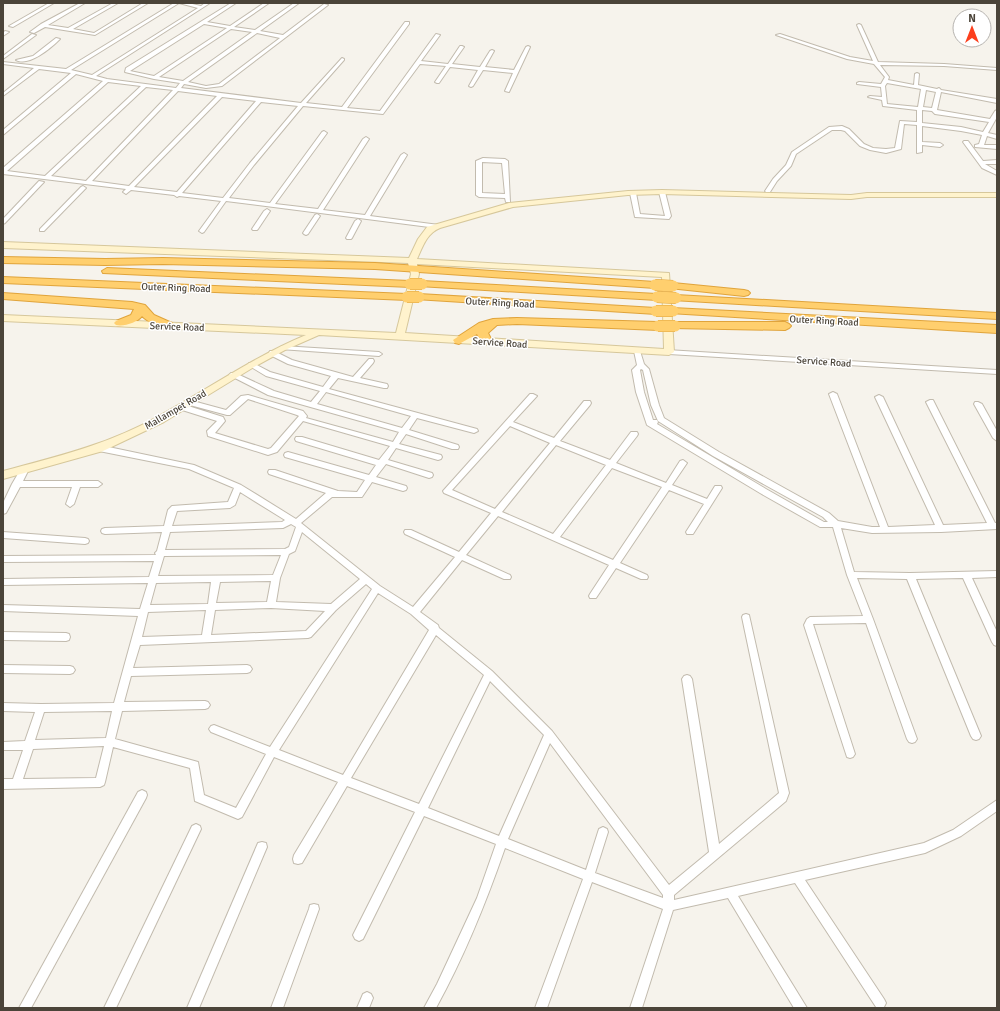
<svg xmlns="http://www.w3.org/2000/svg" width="1000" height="1011" font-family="Signika,sans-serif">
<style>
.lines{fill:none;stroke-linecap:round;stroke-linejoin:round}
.minor-casing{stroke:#c2bbae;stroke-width:2}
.secondary-casing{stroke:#d6c79b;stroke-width:2}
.motorway-casing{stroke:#e0a43c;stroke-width:2}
.minor{fill:#fff;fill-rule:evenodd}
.secondary{fill:#fff3cd;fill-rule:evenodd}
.motorway{fill:#ffcf6e;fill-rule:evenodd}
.motorway-bridge-casing{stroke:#e0a43c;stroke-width:12;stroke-linecap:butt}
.motorway-bridge{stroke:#ffcf6e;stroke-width:11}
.labels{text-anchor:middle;stroke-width:3;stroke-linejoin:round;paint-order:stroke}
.street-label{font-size:10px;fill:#4b4439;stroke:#fff}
</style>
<rect width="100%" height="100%" fill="#f6f3ec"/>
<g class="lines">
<!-- minor casing -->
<g class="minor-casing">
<g id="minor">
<path d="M49,3H54L13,27L9,26Z"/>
<path d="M80,3H85L48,25L68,28L113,3H118L73,29L94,33L143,3H148L95,35L45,27L34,33L30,32L41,24Z"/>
<path d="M174,3H188L201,6L205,3H210L96,76L107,79L176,88L180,83L154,79L125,72L126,68L231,3H236L207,22L230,26L264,3H269L234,27L255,30L294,3H299L260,31L283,35L324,4L328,5L222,86L206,88L184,84L181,88L301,103L342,58L344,59V60L306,103L342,107L405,22H409V24L347,108L380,111L436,34L440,35L421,61L448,64L460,46H462L464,47L452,64L480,67L490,51L492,50L494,51L485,67L514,70L526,47L528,46L530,47L509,92L505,91L513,73L483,70L473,86L471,87L469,86L478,70L450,67L439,83H437L435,82L446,66L420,64L383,114L303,106L254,165L229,198L270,203L322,132L324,131L327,133L275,204L318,209L363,139L366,137L369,139L323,210L365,215L401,155L404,153L407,155L370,216L439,225V227L437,228L226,201L204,232L202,233L199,231L221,201L179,196L177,197L174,195L131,190L126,194L123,192L126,189L3,174V168L103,81L76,74L3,135V130L71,73L39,69L3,96V93L34,68L3,64V62L66,69ZM179,3L198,8L92,75L71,70ZM204,24L227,28L154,76L130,71ZM231,29L252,32L183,81L159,77ZM257,33L280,38L219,84L206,86L188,82ZM108,82L141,86L45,176L7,171ZM146,87L173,90L86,181L51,176ZM178,91L217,96L129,186L92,181ZM222,97L256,101L177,192L134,187ZM261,102L298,106L250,163L223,198L182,193Z"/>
<path d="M859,24L861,25L878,62L944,64L997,68V70L944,66L880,65L889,77L888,80L914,85L915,74L917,73L919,74L918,85L937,89L939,88L941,90L997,99V103L941,92L937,110L990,119L995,111L997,110V117L988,133L997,135V139L987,136L984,145H997V149L975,147V145L979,144L982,135L961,131L922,126V142L940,143L943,145L940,147L922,145V152L917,153V125L904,124L901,149L886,153L870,150L860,146L845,131L841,130H832L796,154L791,166L777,181L770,192H766L765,191L773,179L786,165L792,152L829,127L842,126L849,129L864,144L873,148L886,149L895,148L900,121L917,122V110L883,106L882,100L868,97L870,96L882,97L881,87L857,84V83L859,82L881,84L885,77L874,64L847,59L776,35L780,34L850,57L873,61L857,25ZM887,83L921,89L918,107L887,104L885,86ZM926,90L936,92L932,108L923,107ZM922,110L932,111L935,114L989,122L983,132L961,127L922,123Z"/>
<path d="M5,31L9,32L3,36V33Z"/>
<path d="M32,34L36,35L3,59V56Z"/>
<path d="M56,38L60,39C51,48 29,67 16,60L33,56Z"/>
<path d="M964,141H968L983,161L997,160V164H985L997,171V175L982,168L963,142Z"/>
<path d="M483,158L505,159L508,161L510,202H506L505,198L479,197L476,195V161ZM482,162L502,163L505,194L482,193Z"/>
<path d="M39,181L44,182L5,223L3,224V219Z"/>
<path d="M83,186L86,188L85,189L44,231H40V229L81,187Z"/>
<path d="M662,190L665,192L671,216L669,219L635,217L630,193L631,192L636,193L640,214L665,216L659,192Z"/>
<path d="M267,209L270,211L258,229L257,230H253L252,229L264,211Z"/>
<path d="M317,214L320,216L308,234L306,235L304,234L303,233L315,215Z"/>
<path d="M358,219L361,221L352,238L351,239H347L346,238L355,221Z"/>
<path d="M282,346L379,352L382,354L379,356L280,349L279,348Z"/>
<path d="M637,349L640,351L644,364L649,369L659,405L664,418L719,452L829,513L838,521L872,527H880L829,394L833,392L837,394L888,527L935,525L875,397L879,395L883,397L943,525L987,523L926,402L930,400H933L995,523H997V529L941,532L872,533L841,528L854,572L910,573L997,571V577L972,578L997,632V646L994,645L992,642L963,578L916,579L981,736L979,739L976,740L973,739L971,736L907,579L857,578L873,619L917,739L915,742L912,743L909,742L907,739L866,623L813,624L855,754L853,757L850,758L847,757L804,625L807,619L810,617L863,616L847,575L833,527H820L760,493L647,425L636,392L632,370L637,365L634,351ZM641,369L643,370L651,405L658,421L713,456L823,517L828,522H824L766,489L657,424L658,422L657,420H653L644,392L640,370Z"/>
<path d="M667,350L997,370V374L669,354L666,352Z"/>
<path d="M270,351H274L292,360L353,377L369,359H373L374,361L373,363L360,378L387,384L388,386L387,388H384L338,378L329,389L477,429L478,431L474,433L417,418L409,430L458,445L459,447L458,449H452L406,434L399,444L441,455L442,457L441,459L438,460L396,448L388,460L432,473L433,475L432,477L429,478L386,464L376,477L406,486L407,488L406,490L403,491L372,482L362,497H332L301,523L380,586L413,607L455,557L405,534L404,532L405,530H411L459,552L491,513L444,493L443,491L530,394H533L537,396L513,422L554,438L584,401H590L591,403L590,405L560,441L610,460L631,432H637L638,434L637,436L616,463L666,483L680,461L683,460L687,463L672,485L707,499L715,486H721L722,488L693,534H687L686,532L704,504L669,490L620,563L647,575L648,577L647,579H641L616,568L596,598H590L589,596L590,594L609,565L498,516L466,555L510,575L511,577L510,579H504L462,560L420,612L438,625L439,628L492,671L552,731L669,885L709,852L682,679L684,676L687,675L690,676L692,679L719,844L779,793L742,617L743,615L746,614L749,615L789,793L786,801L674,895V900L924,843L953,830L997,800V811L961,836L925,853L805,880L884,999L886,1003L884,1007H876L795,883L738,896L807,1008H794L728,898L673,910L642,1008H630L663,909L592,882L547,1008H535L583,879L505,848C486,903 464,957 436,1008H424L437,984L477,898L496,844L424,816L363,939L359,941L355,939L353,935L355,931L415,812L347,786L302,863L298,864L294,863L293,859L294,855L338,782L274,757L242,817L238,819L195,801L190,768L113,747L105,782L104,785L100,787L3,789V779H13L23,750H3V742L25,741L35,712L3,711V703L41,704L114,703L138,616L3,611V605L140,609L148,583L3,585V579L149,577L154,561L3,562V556L156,555L155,553L157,551L162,532L105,534L102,533L101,531L102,529L105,528L164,526L168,510L172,506L228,502L234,488L189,469L99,451L96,450L95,448L96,446L99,445L194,465L241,485L296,519L326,493L269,474L268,472L269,470H275L338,491L357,492L365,480L285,457L284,455L285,453L288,452L369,475L376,465L296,441L295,439L296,437H302L379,460L390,446L303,421L277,452L268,455L208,436L207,431L217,421L179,409L178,407L179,405H185L223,417L225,421L215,433L268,449L271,448L299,416L297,415L248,399L230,415H227L186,404L185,402L189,400L226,410L241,396L248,395L303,411L307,416L306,418L393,442L399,432L268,395L229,375L231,373H235L274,391L311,402L320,391L266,376L248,365L249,363H253L270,372L323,387L331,376L288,364L270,355L269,353ZM326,392L411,416L402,428L317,404ZM510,426L550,443L495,509L452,490ZM556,445L606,465L553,534L502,512ZM612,468L662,487L613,560L560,537ZM240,492L285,520L282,522L172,526L177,511L230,508L235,505ZM291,524L296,527L289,547L285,549L165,550L170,532L283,528ZM302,532L360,579L331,604L276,602L280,578L289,554L295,551ZM281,555L273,575L158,576L164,556ZM271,581L267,602L216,603L220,582ZM211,582L208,604L150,605L156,583ZM366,584L372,589L270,747L214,725L211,726L209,729L211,732L266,754L236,808L204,795L198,762L115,739L122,711L205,709L208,708L210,705L208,702L205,701L124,702L131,676L247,673L250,672L252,669L250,666L247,665L133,668L140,645L308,638L311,637L336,610ZM378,593L411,614L429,630L343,775L279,750ZM271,608L325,611L306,631L211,635L215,610ZM206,610L202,635L142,637L148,612ZM436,635L484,675L419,804L351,778ZM490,681L544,735L499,836L428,808ZM112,711L106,738L35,740L44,712ZM550,743L663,895V898L595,873L608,832L607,829L603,827L599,829L598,832L586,870L508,839ZM104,746L96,778L23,779L33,749Z"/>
<path d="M975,402H978L982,404L997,431V441L993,438L974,404Z"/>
<path d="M25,466L29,469L23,481H98L102,484L98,487H80L74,504L70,507L66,504L72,487H20L6,513L3,514V503L12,484L22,467Z"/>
<path d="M3,532L85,538L88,539L89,541L88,543L85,544L3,538Z"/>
<path d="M3,632L66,633L69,634L70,637L69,640L66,641L3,640Z"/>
<path d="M3,665L70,666L73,667L75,670L73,673L70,674L3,673Z"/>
<path d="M142,790L146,792L147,795L146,798L31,1008H19L138,792Z"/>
<path d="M196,824L200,826L201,829L116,1008H104L192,826Z"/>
<path d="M262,842L266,843L267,847L199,1008H187L258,843Z"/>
<path d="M314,904L318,905L319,909L283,1008H271L309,909L310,905Z"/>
<path d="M367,992L371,994L373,998L369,1008H357L363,994Z"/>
</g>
</g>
<!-- secondary casing -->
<g class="secondary-casing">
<path id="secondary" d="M662,190L851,195L867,193H997V197H867L851,199L662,194L628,195L513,207L440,228C427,233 423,246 417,259L669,273L674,352L669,355L319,335L285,350L254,367L164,422L103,451L3,479V471C56,457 109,444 157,417C207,390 253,357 306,335L3,321V315L396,333L411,274L408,263L3,248V242L409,258L418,239L427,227L509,203L628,191ZM417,264L662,277L664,349L405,333L419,274Z"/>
</g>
<!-- motorway casing -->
<g class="motorway-casing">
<g id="motorway">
<path d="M3,257L105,259L163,258L375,263L655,282L661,285L655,288L375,269L163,264L105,265L3,263Z"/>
<path d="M107,268L410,281L416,284L410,287L103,273L102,271Z"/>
<path d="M3,277L407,294L411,295L413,297L411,299L407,300L3,283Z"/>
<path d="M422,281L657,294L661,295L663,297L661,299L657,300L418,286L416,284L418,282Z"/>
<path d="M673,283L744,290L748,291L750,293L748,295L744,296L669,288L667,286Z"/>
<path d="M3,293L132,302L145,305L154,315L172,323L174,325L172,327C163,330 148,322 142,316C138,322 124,327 116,325L114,323L116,321L131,315L134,309L3,299Z"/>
<path d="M419,294L656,308L660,309L662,311L660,313L656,314L415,299L413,297L415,295Z"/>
<path d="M676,295L997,313V319L672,300L670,298L672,296Z"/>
<path d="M673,308L997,325V333L669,313L667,311L669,309Z"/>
<path d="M517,318L658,322L662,324L664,326L662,328L658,330L517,324L497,325L488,333L492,341L490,344H482L477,334L459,344L455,343L453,340L479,323L493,319Z"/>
<path d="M675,322H785L789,324L791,326L789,328L785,330L671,328L669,326L671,324Z"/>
</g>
</g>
<!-- minor -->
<use href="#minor" class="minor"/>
<!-- secondary -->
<use href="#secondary" class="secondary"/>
<!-- motorway -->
<use href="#motorway" class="motorway"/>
<!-- motorway-bridge casing -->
<g class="motorway-bridge-casing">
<g id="motorway-bridge">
<path d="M410,284H422"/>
<path d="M655,285L673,286"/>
<path d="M407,297H419"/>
<path d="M657,297L676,298"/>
<path d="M656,311H673"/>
<path d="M658,326H675"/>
</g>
</g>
<!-- motorway-bridge -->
<use href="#motorway-bridge" class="motorway-bridge"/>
</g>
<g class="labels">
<!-- street labels -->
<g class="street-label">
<text transform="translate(176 287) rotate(2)" y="4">Outer Ring Road</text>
<text transform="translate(500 302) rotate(3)" y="4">Outer Ring Road</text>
<text transform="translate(824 320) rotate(3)" y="4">Outer Ring Road</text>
<text transform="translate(177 326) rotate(2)" y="4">Service Road</text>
<text transform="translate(500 342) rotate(4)" y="4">Service Road</text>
<text transform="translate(824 361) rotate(4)" y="4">Service Road</text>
<text transform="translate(175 409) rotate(-30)" y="4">Mallampet Road</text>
</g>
</g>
<!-- border -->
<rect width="1000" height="1011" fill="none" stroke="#4b4439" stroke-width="8"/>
<!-- north arrow -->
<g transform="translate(972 28)"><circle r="19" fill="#ffffff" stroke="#b7b4b0"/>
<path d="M0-3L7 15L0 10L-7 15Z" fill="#fc3f1d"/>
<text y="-6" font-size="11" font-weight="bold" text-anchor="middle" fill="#4b4439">N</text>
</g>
</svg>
